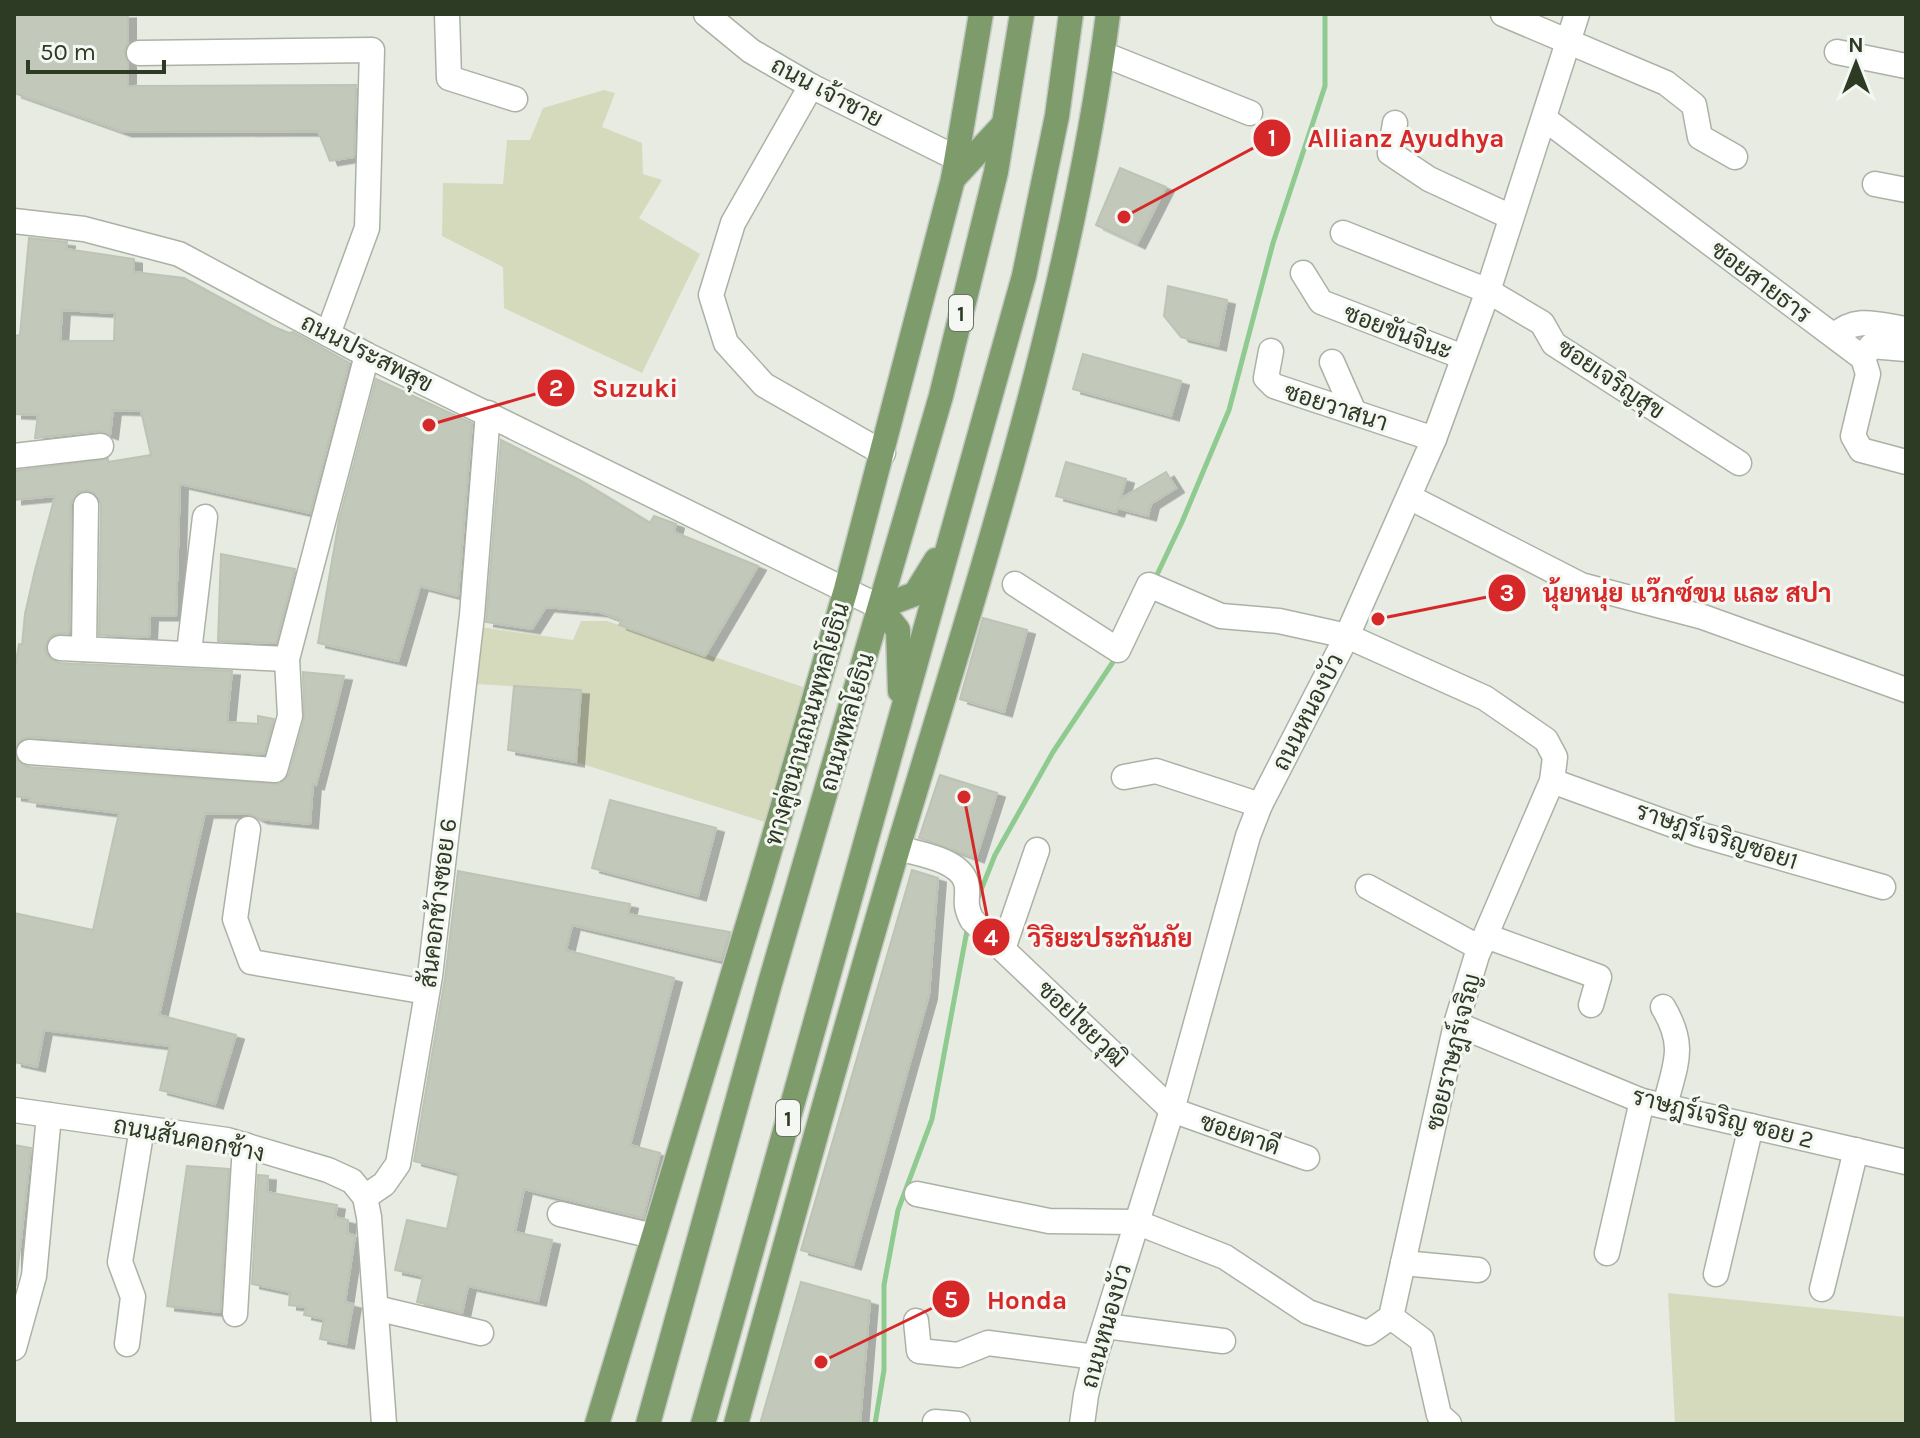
<svg xmlns="http://www.w3.org/2000/svg" width="1920" height="1438" font-family="Karla,Sarabun,sans-serif">
<style>
.green{fill:#d6dabd}
.lines{fill:none;stroke-linecap:round;stroke-linejoin:round}
.stream{stroke:#8fcb90;stroke-width:5}
.building{fill:#c2c8ba;stroke:#bdc4b5;stroke-width:2;fill-rule:evenodd;filter:url(#shadow)}
.minor-casing{stroke:#abb2a5;stroke-width:27}
.major-casing{stroke:#c4c8c2;stroke-width:27}
.minor{stroke:#fff;stroke-width:24}
.major{stroke:#7e9c6b;stroke-width:24}
.labels{text-anchor:middle;stroke-width:6;stroke-linejoin:round;paint-order:stroke}
.shield{fill:#f5f7f2;stroke:#697362;stroke-width:2}
.shield-label{font-size:22px;font-weight:bold;fill:#2d3a24}
.street-label{font-size:24px;fill:#2d3a24;stroke:#f5f7f2}
.leader{fill:none;stroke:#d62828;stroke-width:3}
.callout-dot{fill:#d62828;stroke:#f5f7f2;stroke-width:3}
.mark-label{font-size:24px;text-anchor:middle;font-weight:bold;fill:#fff}
.callout-label{font-size:26px;text-anchor:middle;font-weight:bold;fill:#d62828;stroke:#f5f7f2;stroke-width:6;stroke-linejoin:round;paint-order:stroke}
</style>
<defs>
<filter id="shadow"><feDropShadow dx="8" dy="4.5" stdDeviation="0" flood-color="#0004"/></filter>
</defs>
<rect width="100%" height="100%" fill="#e7ebe2"/>
<!-- green -->
<g class="green">
<path d="M604,90L615,93L602,127L642,143L643,174L662,180L639,218L700,254L642,373L504,308L503,267L442,236L443,183L503,184L507,140H530L543,108Z"/>
<path d="M581,621H607L809,689L765,822L576,762L580,690L474,684L480,627L573,640Z"/>
<path d="M1668,1293L1906,1317V1424H1675Z"/>
</g>
<g class="lines">
<!-- stream -->
<g class="stream">
<path d="M1155,579L1182,522L1229,410L1273,243L1325,86V14"/>
<path d="M977,900L995,855L1053,752L1117,656"/>
<path d="M875,1424L884,1370V1285L898,1210L932,1119L968,925"/>
</g>
</g>
<!-- building -->
<g class="building">
<path d="M14,14H128V43L124,52L128,63V86L356,85L354,157L330,161L318,131L124,132L14,93Z"/>
<path d="M1120,168L1166,187L1137,244L1096,225Z"/>
<path d="M29,238L67,242L66,249L134,259V272L184,278L272,326L289,333L293,332L349,363L310,513L180,484L176,616H150L149,637L99,635L101,504L94,493L87,490L78,492L71,504L69,633L54,634L48,639L45,648L47,656L59,663L232,671L227,722L258,724V716L274,719L264,754L30,737L22,739L14,750L16,759L28,767L280,784L289,774L304,720L303,672L344,676L316,785L313,784L310,824L260,819L249,814L205,813L159,1015L236,1035L215,1104L160,1090L170,1046L44,1030L37,1067L14,1062V913L93,930L119,813L29,802L30,798L14,796V672L19,644L22,645L25,614L35,570L55,496L14,500V471L108,459V462L151,455L141,411L113,410L110,435L99,431L35,438L38,415L14,414V336L20,335ZM62,310L115,313L114,341H60Z"/>
<path d="M1168,286L1227,300L1218,346L1181,337L1164,316Z"/>
<path d="M1083,354L1181,381L1171,416L1073,389Z"/>
<path d="M376,379L472,423L458,596L420,586L398,661L318,643L339,520Z"/>
<path d="M501,440L576,478L650,523L654,516L676,524L674,532L758,566L705,656L619,625L622,620L600,612L546,607L532,629L486,622Z"/>
<path d="M1066,462L1126,479L1120,499L1166,472L1176,488L1151,504L1148,516L1118,508L1116,512L1056,496Z"/>
<path d="M221,554L295,569L276,643L218,641Z"/>
<path d="M983,618L1027,630L1004,712L960,699Z"/>
<path d="M514,686L581,690L576,762L508,750Z"/>
<path d="M940,775L997,793L976,858L919,838Z"/>
<path d="M610,800L716,828L698,896L592,868Z"/>
<path d="M912,870L938,878L929,995L853,1265L801,1250Z"/>
<path d="M458,871L630,904L628,914L730,932L721,960L572,925L566,950L674,978L630,1145L660,1153L643,1218L524,1189L515,1232L552,1240L538,1301L468,1286L462,1313L417,1302L423,1276L395,1270L407,1220L447,1229L459,1173L414,1161L445,978Z"/>
<path d="M14,1145L31,1148L16,1285H14Z"/>
<path d="M187,1166L229,1169L220,1312L167,1306Z"/>
<path d="M258,1175L268,1176L267,1192L337,1205L335,1217L348,1220L347,1233L355,1236L345,1302L353,1304L346,1344L320,1339L324,1319L304,1315L306,1307L289,1305L290,1292L252,1284Z"/>
<path d="M801,1282L870,1301L860,1424H760Z"/>
</g>
<g class="lines">
<!-- minor casing -->
<g class="minor-casing">
<g id="minor">
<path d="M447,14L449,78L515,99"/>
<path d="M706,14L751,51L811,86L956,158"/>
<path d="M1503,14L1666,83L1694,105L1700,137L1735,157"/>
<path d="M1837,52L1906,66"/>
<path d="M139,53L372,50L367,228L328,334"/>
<path d="M1103,54L1250,113"/>
<path d="M811,86L733,223L711,295L726,343L764,385L883,453"/>
<path d="M1545,119L1863,358L1868,374L1853,436L1861,450L1906,462"/>
<path d="M1395,123L1390,153L1429,179L1511,217"/>
<path d="M1875,184L1906,190"/>
<path d="M14,221L84,229L179,254L367,355L880,607"/>
<path d="M1343,233L1488,291L1542,323L1554,344L1739,463"/>
<path d="M1303,273L1321,302L1463,357"/>
<path d="M1834,336C1856,315 1879,325 1906,329"/>
<path d="M1271,351L1266,378L1274,386L1434,439"/>
<path d="M1863,358L1871,346L1906,349"/>
<path d="M1332,362L1354,412"/>
<path d="M14,456L101,446"/>
<path d="M1411,498L1581,585L1703,617L1906,690"/>
<path d="M60,648L287,659"/>
<path d="M84,649L86,505"/>
<path d="M189,652L205,517"/>
<path d="M29,752L275,770L290,716L287,659L367,355"/>
<path d="M1124,777L1156,771L1260,805"/>
<path d="M1552,781L1698,834L1883,887"/>
<path d="M248,829L235,919L251,962L427,992"/>
<path d="M898,848C918,854 959,859 966,882C970,897 962,901 972,920L1172,1110L1307,1158"/>
<path d="M1368,887L1480,948"/>
<path d="M1486,936L1599,977L1591,1005"/>
<path d="M1003,949L1037,850"/>
<path d="M1663,1007C1687,1047 1675,1064 1665,1106"/>
<path d="M1456,1024L1642,1101L1906,1162"/>
<path d="M14,1110L227,1140L328,1170L352,1181L365,1197L369,1217L384,1424"/>
<path d="M917,1194L1049,1221L1136,1222L1225,1257L1308,1312L1368,1333L1391,1317L1456,1024L1477,955L1552,781L1555,757L1546,740L1485,698L1347,636L1279,621L1221,616L1149,585L1118,650L1015,584"/>
<path d="M365,1197L384,1184L398,1164L430,976L472,615L488,413"/>
<path d="M560,1214L653,1236"/>
<path d="M1607,1253L1642,1101"/>
<path d="M1403,1263L1478,1270"/>
<path d="M1716,1274L1751,1126"/>
<path d="M1822,1289L1856,1150"/>
<path d="M376,1308L481,1333"/>
<path d="M235,1314L245,1145"/>
<path d="M1391,1317L1422,1340L1439,1415L1449,1424"/>
<path d="M916,1321L919,1351L958,1355L988,1343L1095,1357"/>
<path d="M1105,1326L1223,1341"/>
<path d="M127,1344L133,1297L120,1262L142,1128"/>
<path d="M14,1348L34,1276L49,1115"/>
<path d="M935,1422L958,1424"/>
<path d="M1082,1424L1086,1395L1095,1357L1172,1110L1248,836L1260,805L1347,636L1434,439L1488,291L1577,14"/>
</g>
</g>
<!-- major casing -->
<g class="major-casing">
<g id="major">
<path d="M953,179L1004,124"/>
<path d="M880,607L898,630L900,691"/>
<path d="M880,607L915,594L936,560"/>
<path d="M597,1424L760,884L846,589L953,179L981,14"/>
<path d="M648,1424L770,983L941,396L996,172L1022,14"/>
<path d="M703,1424L1024,276L1057,116L1071,14"/>
<path d="M736,1424C789,1231 842,1037 899,845C981,572 1071,298 1108,14"/>
</g>
</g>
<!-- minor -->
<use href="#minor" class="minor"/>
<!-- major -->
<use href="#major" class="major"/>
</g>
<g class="labels">
<!-- shield labels -->
<g class="shield">
<rect x="949" y="295" width="24" height="36" rx="6"/>
<rect x="776" y="1100" width="24" height="36" rx="6"/>
</g>
<g class="shield-label">
<text x="961" y="321">1</text>
<text x="788" y="1126">1</text>
</g>
<!-- street labels -->
<g class="street-label">
<text transform="translate(827 92) rotate(28)" y="8">ถนน เจ้าชาย</text>
<text transform="translate(1761 282) rotate(37)" y="8">ซอยสายธาร</text>
<text transform="translate(1398 332) rotate(21)" y="8">ซอยขันจินะ</text>
<text transform="translate(367 353) rotate(27)" y="8">ถนนประสพสุข</text>
<text transform="translate(1611 379) rotate(34)" y="8">ซอยเจริญสุข</text>
<text transform="translate(1336 407) rotate(18)" y="8">ซอยวาสนา</text>
<text transform="translate(1308 712) rotate(-63)" y="8">ถนนหนองบัว</text>
<text transform="translate(847 722) rotate(-74)" y="8">ถนนพหลโยธิน</text>
<text transform="translate(807 724) rotate(-74)" y="8">ทางคู่ขนานถนนพหลโยธิน</text>
<text transform="translate(1717 836) rotate(18)" y="8">ราษฎร์เจริญซอย1</text>
<text transform="translate(438 903) rotate(-83)" y="8">สันคอกช้างซอย 6</text>
<text transform="translate(1082 1024) rotate(44)" y="8">ซอยไชยวุฒิ</text>
<text transform="translate(1453 1052) rotate(-76)" y="8">ซอยราษฎร์เจริญ</text>
<text transform="translate(1723 1118) rotate(14)" y="8">ราษฎร์เจริญ ซอย 2</text>
<text transform="translate(1240 1134) rotate(19)" y="8">ซอยตาดี</text>
<text transform="translate(189 1139) rotate(11)" y="8">ถนนสันคอกช้าง</text>
<text transform="translate(1106 1326) rotate(-74)" y="8">ถนนหนองบัว</text>
</g>
</g>
<!-- callouts -->
<path class="leader" d="M1124 217L1272 138M429 425L556 388M1378 619L1507 593M964 797L991 937M821 1362L951 1299"/>
<g class="callout-dot">
<circle cx="1124" cy="217" r="8"/>
<circle cx="429" cy="425" r="8"/>
<circle cx="1378" cy="619" r="8"/>
<circle cx="964" cy="797" r="8"/>
<circle cx="821" cy="1362" r="8"/>
<circle cx="1272" cy="138" r="20"/>
<circle cx="556" cy="388" r="20"/>
<circle cx="1507" cy="593" r="20"/>
<circle cx="991" cy="937" r="20"/>
<circle cx="951" cy="1299" r="20"/>
</g>
<g class="mark-label">
<text x="1272" y="146">1</text>
<text x="556" y="396">2</text>
<text x="1507" y="601">3</text>
<text x="991" y="946">4</text>
<text x="951" y="1308">5</text>
</g>
<g class="callout-label">
<text x="1406" y="147">Allianz Ayudhya</text>
<text x="635" y="397">Suzuki</text>
<text x="1687" y="602">นุ้ยหนุ่ย แว๊กซ์ขน และ สปา</text>
<text x="1110" y="947">วิริยะประกันภัย</text>
<text x="1027" y="1309">Honda</text>
</g>
<!-- border -->
<rect width="1920" height="1438" fill="none" stroke="#2d3a24" stroke-width="32"/>
<!-- north arrow -->
<g transform="translate(1856 64)" stroke="#f5f7f2" stroke-width="6" paint-order="stroke">
<path d="M0-6L14 30L0 20L-14 30Z" fill="#2d3a24"/>
<text y="-12" font-size="22" font-weight="bold" text-anchor="middle" fill="#2d3a24">N</text>
</g>
<!-- scale -->
<path d="M28 60v12h136v-12" fill="none" stroke="#2d3a24" stroke-width="4"/>
<text x="40" y="60" font-size="24" fill="#2d3a24" stroke="#f5f7f2" stroke-width="6" paint-order="stroke">50 m</text>
</svg>
